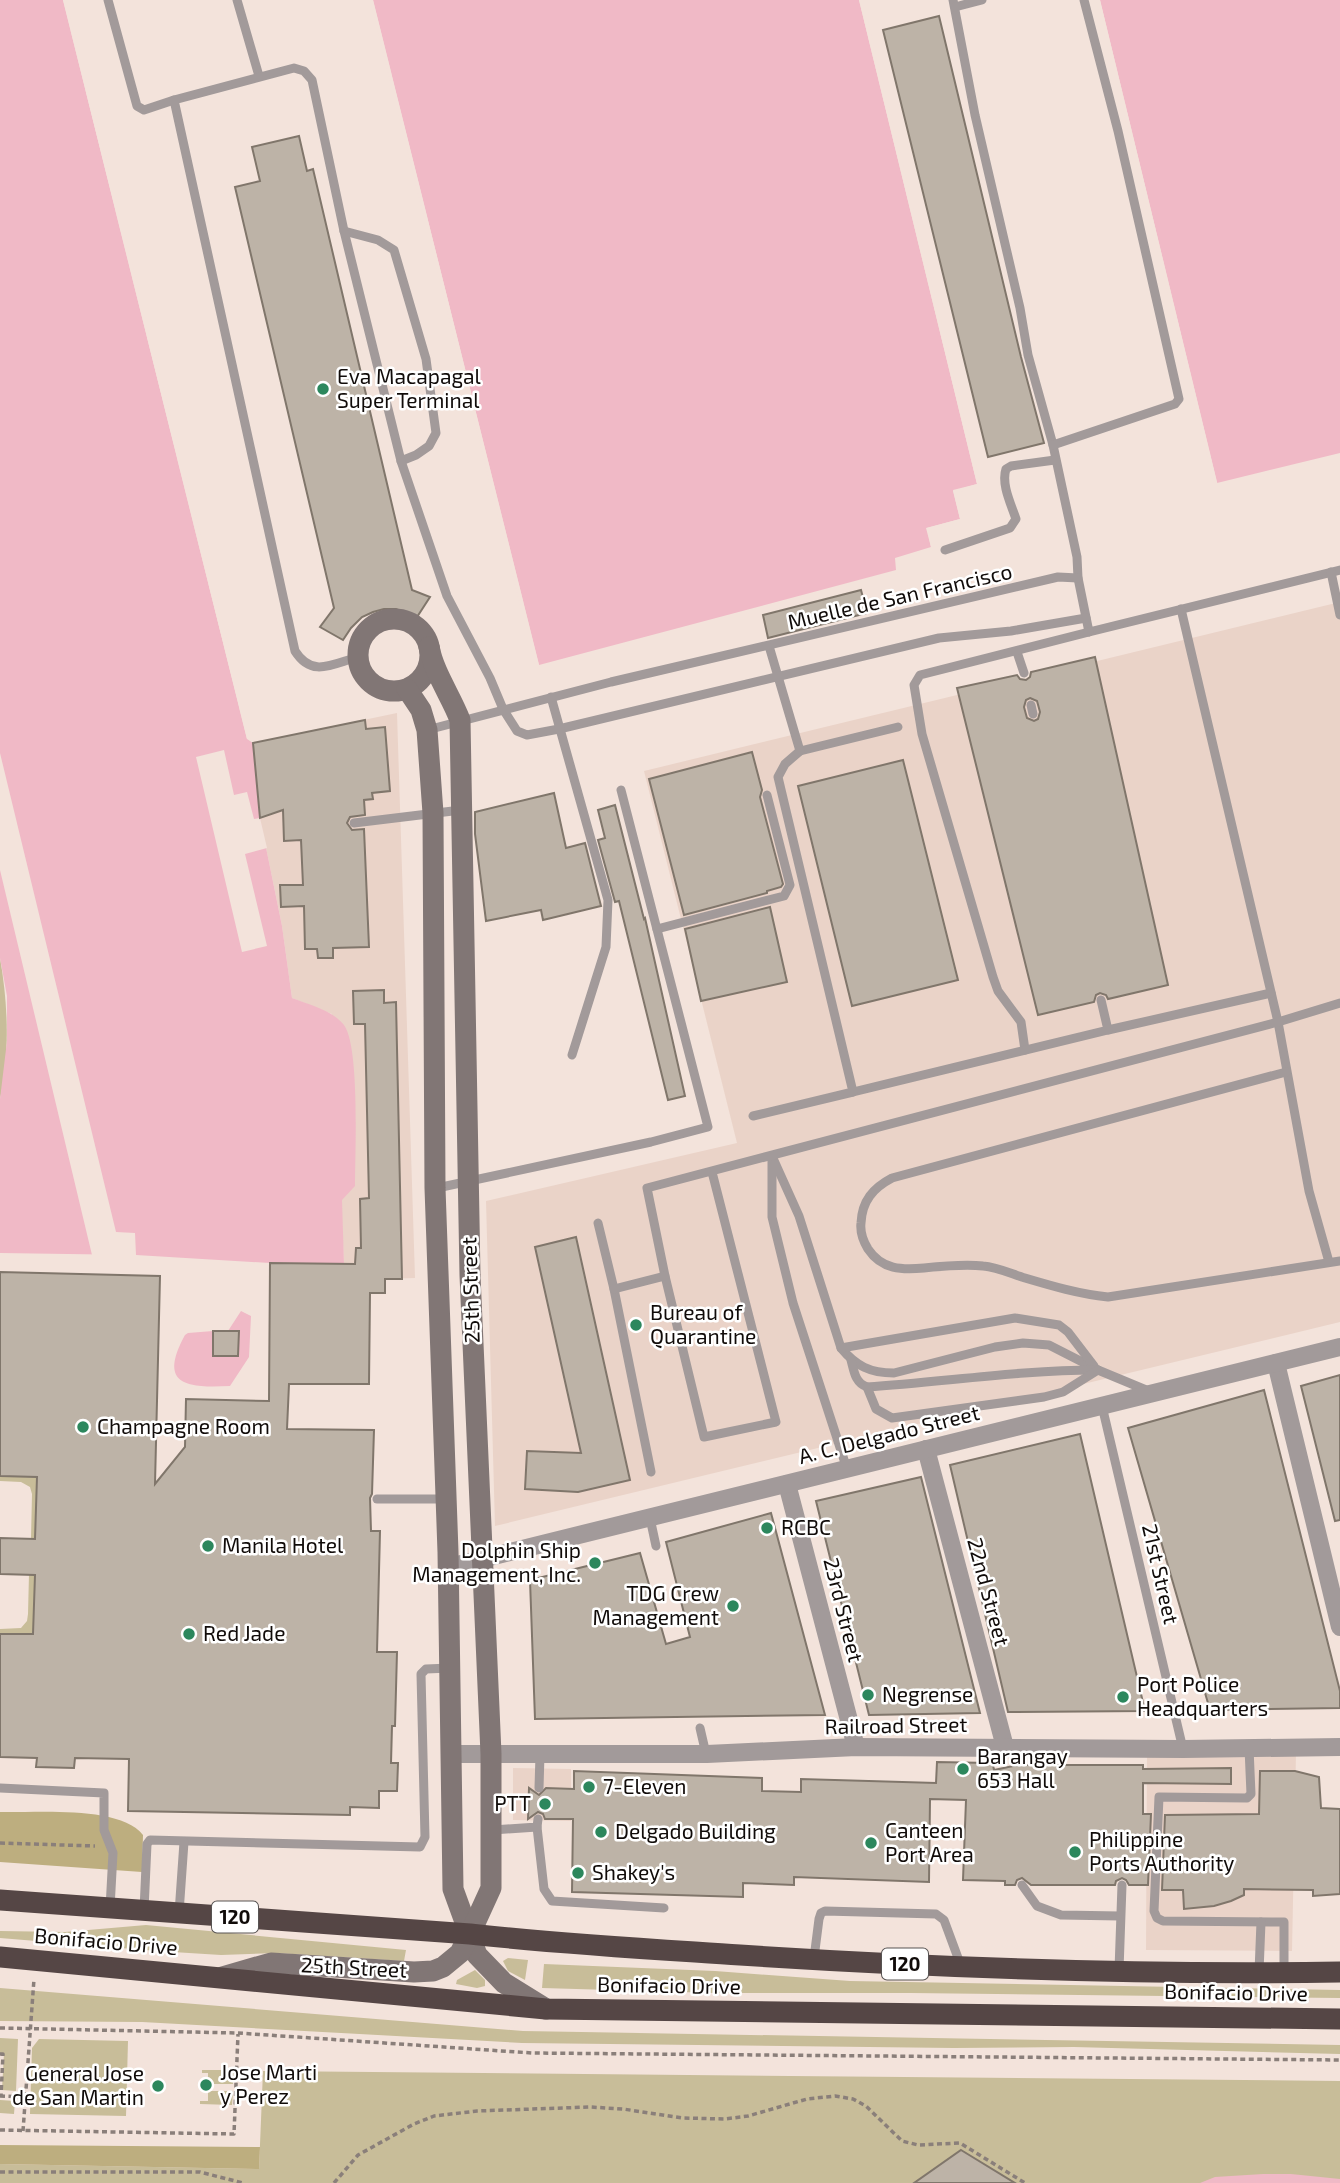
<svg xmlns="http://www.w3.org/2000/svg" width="1340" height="2183" font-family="'Exo 2',sans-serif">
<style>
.built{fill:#ead3c8}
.green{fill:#c8bd99}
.forest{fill:#bdae7f}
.water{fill:#f0b9c6}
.pier{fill:#f3e3db}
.building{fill:#bdb3a7;stroke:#80766b;stroke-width:2;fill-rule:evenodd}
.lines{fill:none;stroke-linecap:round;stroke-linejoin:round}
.path{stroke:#8a7f7a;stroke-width:3.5;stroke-dasharray:5 3.5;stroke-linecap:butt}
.lane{stroke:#a29a9a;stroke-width:9}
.street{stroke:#a29a9a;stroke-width:18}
.secondary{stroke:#817675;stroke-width:21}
.highway{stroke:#554645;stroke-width:21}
.poi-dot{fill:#2c875d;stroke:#fff;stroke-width:2.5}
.labels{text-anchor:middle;stroke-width:5;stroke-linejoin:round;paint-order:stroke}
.shield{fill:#fff;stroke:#585453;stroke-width:2}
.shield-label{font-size:19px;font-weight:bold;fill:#100b09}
.poi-label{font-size:21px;fill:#100b09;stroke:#fff;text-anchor:start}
.street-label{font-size:21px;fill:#100b09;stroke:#fff}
</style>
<rect width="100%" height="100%" fill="#f3e3db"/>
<!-- built -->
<g class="built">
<path d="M1340,602V1322L495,1526L486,1201L737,1143L644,771Z"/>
<path d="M397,713L415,1278L382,1279L344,1264L332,1014L292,998L282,926L260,818L253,743Z"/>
<path d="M1296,1753L1292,1951L1146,1950L1147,1754Z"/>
<path d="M513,1768L571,1769V1821L513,1820Z"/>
</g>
<!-- green -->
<g class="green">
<path d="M0,958C8,1004 10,1053 0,1099Z"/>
<path d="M0,1476L37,1477L35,1538L31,1539L32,1494L30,1487L21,1482L0,1481Z"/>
<path d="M29,1574H35L33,1634H0V1629L21,1628L27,1621L28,1614Z"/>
<path d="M146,1925L406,1950L404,1961L277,1953L221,1955L157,1951L0,1938V1931L65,1932Z"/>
<path d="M508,1958L528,1960L525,1980L508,1971L503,1961Z"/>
<path d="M544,1964L715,1971L850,1981L1340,1990V1998L911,1993H714L542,1988Z"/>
<path d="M475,1970L485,1980V1986L477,1988L456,1984L457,1980Z"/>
<path d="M0,1988L523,2031L1340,2045V2054L1074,2047L954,2048L522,2043L142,2022L0,2021Z"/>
<path d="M0,2038L18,2039L16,2091L2,2090L4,2053H0Z"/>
<path d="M39,2039L128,2041L126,2116L30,2114L32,2048Z"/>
<path d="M202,2070H234L233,2084H208V2073H202Z"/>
<path d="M263,2071L1340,2081V2183H0V2164L259,2169Z"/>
<path d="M208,2091H233L232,2105L200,2104V2101H208Z"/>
<path d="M0,2100L15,2101L14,2114L0,2113Z"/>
</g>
<!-- forest -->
<g class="forest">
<path d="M0,1812C36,1813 120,1805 143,1835L142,1872L0,1862Z"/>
<path d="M0,2145L260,2147L259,2169L0,2164Z"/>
</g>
<!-- water -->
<g class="water">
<path d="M0,0H63L247,739L253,743L260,818L282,926L292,998C310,1005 332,1010 344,1025C360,1047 355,1154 355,1186L342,1200L344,1264L270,1263L136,1255L0,1253V1099L7,1041V996L0,958Z"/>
<path d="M373,0H859L977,484L953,491L960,519L927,528L931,547L895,558L896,570L539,665Z"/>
<path d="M1100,0H1340V453L1217,483Z"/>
<path d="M241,1311L251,1316L249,1357L230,1386C188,1388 157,1386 185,1335L188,1333L213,1331V1356H238L228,1331Z"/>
<path d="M1263,2174H1291L1340,2179V2183H1200L1215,2177Z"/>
</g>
<!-- pier -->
<g class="pier">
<path d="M63,0H66L252,738L247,739Z"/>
<path d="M370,0H373L539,665H535Z"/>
<path d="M859,0H863L981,484L978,488L957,493L964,521L931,530L935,547L932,551L926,528L960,519L953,490L977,484Z"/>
<path d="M1096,0H1100L1218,486L1214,484Z"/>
<path d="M224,750L234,795L247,792L254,819L260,818L267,848L245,854L267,946L242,952L196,757Z"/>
<path d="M0,753L116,1232L135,1233L136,1255H92L0,870Z"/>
</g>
<!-- building -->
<g class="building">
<path d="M939,16L1021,357L1044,443L988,457L883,30Z"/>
<path d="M299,136L307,171L313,169L412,590L430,597L417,617L396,609H384L373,612L362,617L351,628L343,640L320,627L334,608L235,187L260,181L252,147Z"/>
<path d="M861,590L867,613L768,638L763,615Z"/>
<path d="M1095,657L1168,985L1108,999L1106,995L1100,993L1096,995L1094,1002L1038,1015L957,688L1017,675L1020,679L1026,680L1030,677L1031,672ZM1030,698L1037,701L1040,712L1038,719L1034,721L1027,718L1024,707L1026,700Z"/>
<path d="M365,720L366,729L385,727L390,791L372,793L373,799L364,800L365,815L350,817L347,823L352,830L364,829L369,947L333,948V958H318L317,949H305L304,906L281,907L280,885H303L301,840L284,841L283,810L260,818L253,743Z"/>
<path d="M752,752L762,790L760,797L783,884L781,887L767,891V893L684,915L649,779Z"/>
<path d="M903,760L958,980L852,1006L798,786Z"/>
<path d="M554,793L566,848L585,843L601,906L543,920L541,910L486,921L475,834V812Z"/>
<path d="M615,805L644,919L645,918L685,1096L668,1100L619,901L615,902L598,840L605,838L598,810Z"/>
<path d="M770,907L787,982L701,1001L685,929Z"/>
<path d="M384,990V1003L396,1002L402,1279H385V1293H370L369,1384H289L287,1429L374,1430L372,1494L370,1498L371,1531H380L377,1652H397L395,1726H392L391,1763H398L397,1791H379V1808L350,1807V1815L128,1811L129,1759L75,1758L74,1768L36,1767L37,1758L0,1757V1634H33L35,1575L0,1574V1538L35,1539L37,1477L0,1476V1272L160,1276L155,1484L185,1447L186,1399L269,1401L270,1263L355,1264L356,1248H361L360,1199L369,1198L365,1024H354L353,991Z"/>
<path d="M576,1237L630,1480L578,1492L525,1489L527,1451L581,1453L535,1247Z"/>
<path d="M213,1331H239L238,1356H213Z"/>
<path d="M1340,1375V1520L1335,1521L1301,1386Z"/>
<path d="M1264,1390L1340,1691V1708L1210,1710L1128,1428Z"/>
<path d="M1080,1434L1145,1711L1008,1712L950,1465Z"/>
<path d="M921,1477L980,1713L869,1715L816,1501Z"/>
<path d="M771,1513L825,1715L535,1719L530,1580L640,1553L666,1644L690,1637L666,1542Z"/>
<path d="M937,1762L990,1763L993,1765L994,1770L1018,1765H1143V1769L1231,1768V1784L1143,1783V1814H1151L1148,1885H1129L1126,1880L1122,1878L1116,1881L1115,1885H1031L1022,1878L1017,1880L1015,1885H1005V1881L963,1880L966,1800L930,1799L929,1882L794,1877V1885L743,1883V1897L572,1892L573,1819H545L543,1814L538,1812L528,1819L529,1788L539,1795L546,1788L574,1789V1771L762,1778V1791L801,1792V1779L936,1783Z"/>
<path d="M1260,1771H1295L1319,1777L1321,1808L1340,1809V1894L1313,1896V1890L1244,1889V1895L1231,1901L1214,1906L1184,1909L1183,1890H1162L1165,1815L1259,1814Z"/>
<path d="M961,2150L1015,2183H914Z"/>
</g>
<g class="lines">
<!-- path -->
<g class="path">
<path d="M0,1843L95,1846"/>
<path d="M0,2028L238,2033L532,2053L1340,2060"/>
<path d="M0,2054H3L1,2096"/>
<path d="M0,2096L26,2097"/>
<path d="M0,2130L234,2134L238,2034"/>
<path d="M23,2131L34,1979"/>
<path d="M0,2172H200L243,2183"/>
<path d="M334,2183L358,2155L414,2124L434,2116L477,2111L590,2107L623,2109L683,2118L725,2119L748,2116L807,2099L835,2096L853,2099L866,2106L902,2141L918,2145L960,2143L1025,2183"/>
</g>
<!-- lane -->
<g class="lane">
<path d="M108,0L137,106L144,110L174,100"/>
<path d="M237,0L259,76"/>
<path d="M953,0L975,115L1020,308L1028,355L1053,445L1077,557L1078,578L1089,632L1340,570"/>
<path d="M955,7L982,0"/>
<path d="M344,231L378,240L394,250L426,359L436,433L429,446L416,455L401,461"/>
<path d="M1053,445L1175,404L1179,399L1118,131L1084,0"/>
<path d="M945,550L1010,528L1016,519C1011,504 1001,484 1006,469L1011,466L1055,460"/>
<path d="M1331,572L1340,615"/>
<path d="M1181,609L1278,1022L1309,1191L1329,1262"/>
<path d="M769,646L800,751L898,727"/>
<path d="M1017,652L1024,673"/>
<path d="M358,657C332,664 312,678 295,651L174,100L294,68L304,71L312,80L344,231L401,461L447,596L490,678L503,709L517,731L527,735L559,729L939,638L1011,631L1086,618"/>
<path d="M551,697L608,900L606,947L572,1055"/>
<path d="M1031,705L1033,714"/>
<path d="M427,730L611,682L1058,577L1078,578"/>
<path d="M354,823L461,810"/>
<path d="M657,929L784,896L790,885L767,795"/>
<path d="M1108,1030L1271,993"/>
<path d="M1025,1050L1021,1022L998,991L993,977L922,734L914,685L920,675L1089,632"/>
<path d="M1286,1072L892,1178C873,1188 862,1201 861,1223C860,1232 863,1241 868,1249C882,1270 902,1270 924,1268C943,1266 965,1264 983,1266C997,1267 1012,1274 1025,1278C1052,1286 1079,1294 1108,1297L1340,1261"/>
<path d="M853,1092L1108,1030L1101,1000"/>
<path d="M753,1116L853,1092L778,777L785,764L800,751"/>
<path d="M772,1156L799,1216L841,1348C856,1366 870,1373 894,1373L995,1347L1023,1343L1049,1345L1098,1370L1151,1392"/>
<path d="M772,1161V1217L793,1303L847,1469"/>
<path d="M712,1172L776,1422L704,1437L665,1276L647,1188L1278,1022L1340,1003"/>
<path d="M437,1188L651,1142L708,1127L621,790"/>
<path d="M598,1223L614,1289L651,1472"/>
<path d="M614,1289L665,1276"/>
<path d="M841,1348L1015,1318L1059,1325L1068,1332L1094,1366"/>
<path d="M851,1360C854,1371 855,1383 867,1387C944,1382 1020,1370 1096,1370"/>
<path d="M867,1387L876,1409L892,1418L1044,1397L1063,1392L1098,1370"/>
<path d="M1102,1406L1183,1749"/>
<path d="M377,1499H445"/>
<path d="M650,1518L656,1546"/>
<path d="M700,1728L706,1754"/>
<path d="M1249,1748L1251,1794L1247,1798L1159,1797L1154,1911L1157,1918L1163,1921L1284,1922V1971"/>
<path d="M0,1788L104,1793V1830L113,1853L110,1908"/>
<path d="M539,1788L540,1755"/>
<path d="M537,1827L544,1889L552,1901L664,1908"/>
<path d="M493,1830L537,1827L538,1819"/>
<path d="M1022,1885L1037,1906L1061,1915L1120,1916"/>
<path d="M144,1910L147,1844L150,1840L420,1847L425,1837L421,1674L426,1669L450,1668"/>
<path d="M179,1913L184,1842"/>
<path d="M814,1958L819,1919L821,1913L825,1911L936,1914L944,1920L961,1966"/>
<path d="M1119,1970L1122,1885"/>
<path d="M1259,1972L1261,1922"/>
</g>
<!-- street -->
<g class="street">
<path d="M1276,1363L1340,1627"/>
<path d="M926,1449L1005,1747"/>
<path d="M787,1484L856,1747"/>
<path d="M449,1567L1340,1347"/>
<path d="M453,1754H707L856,1747L1183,1749L1340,1747"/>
</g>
<!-- secondary -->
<g class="secondary">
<circle cx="394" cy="655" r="36"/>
<path d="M407,689L421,710L427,730L433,813L435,1188L448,1552L453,1889L477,1955L504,1983L546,2009"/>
<path d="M222,1977L271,1963L414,1972L433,1971L443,1967L460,1953L470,1934L491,1888V1754L470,1275L460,720C451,696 434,673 429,647"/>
</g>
<!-- highway -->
<g class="highway">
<path d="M0,1900L470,1934C560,1944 650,1949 740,1955C940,1968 1140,1975 1340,1972"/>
<path d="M0,1957L546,2009L1340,2019"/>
</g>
</g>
<!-- markers -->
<g class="poi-dot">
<circle cx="323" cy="389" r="7"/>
<circle cx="636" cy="1325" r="7"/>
<circle cx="83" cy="1427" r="7"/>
<circle cx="767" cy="1528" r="7"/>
<circle cx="208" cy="1546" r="7"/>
<circle cx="595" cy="1563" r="7"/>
<circle cx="733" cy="1606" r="7"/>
<circle cx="189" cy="1634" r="7"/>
<circle cx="868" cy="1695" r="7"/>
<circle cx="1123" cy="1697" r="7"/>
<circle cx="963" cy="1769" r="7"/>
<circle cx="589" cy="1787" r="7"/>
<circle cx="545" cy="1804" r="7"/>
<circle cx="601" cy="1832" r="7"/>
<circle cx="871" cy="1843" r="7"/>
<circle cx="1075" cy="1852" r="7"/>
<circle cx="578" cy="1873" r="7"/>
<circle cx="206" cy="2085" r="7"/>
<circle cx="158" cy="2086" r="7"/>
</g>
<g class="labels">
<!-- shield labels -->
<g class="shield">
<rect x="212" y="1901.5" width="46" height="31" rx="5"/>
<rect x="882" y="1948.5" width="46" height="31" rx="5"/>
</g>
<g class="shield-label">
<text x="235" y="1924">120</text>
<text x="905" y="1971">120</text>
</g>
<!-- poi labels -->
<g class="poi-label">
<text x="337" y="384">Eva Macapagal<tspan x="337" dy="24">Super Terminal</tspan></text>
<text x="650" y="1320">Bureau of<tspan x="650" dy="24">Quarantine</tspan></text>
<text x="97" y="1434">Champagne Room</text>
<text x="781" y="1535">RCBC</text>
<text x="222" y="1553">Manila Hotel</text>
<text x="581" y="1558" text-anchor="end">Dolphin Ship<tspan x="581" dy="24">Management, Inc.</tspan></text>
<text x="719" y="1601" text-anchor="end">TDG Crew<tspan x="719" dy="24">Management</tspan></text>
<text x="203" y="1641">Red Jade</text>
<text x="1137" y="1692">Port Police<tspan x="1137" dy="24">Headquarters</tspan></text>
<text x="882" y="1702">Negrense</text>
<text x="977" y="1764">Barangay<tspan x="977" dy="24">653 Hall</tspan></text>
<text x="603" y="1794">7-Eleven</text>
<text x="531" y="1811" text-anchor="end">PTT</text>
<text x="885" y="1838">Canteen<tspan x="885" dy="24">Port Area</tspan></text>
<text x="615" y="1839">Delgado Building</text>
<text x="1089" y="1847">Philippine<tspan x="1089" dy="24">Ports Authority</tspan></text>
<text x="592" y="1880">Shakey's</text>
<text x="220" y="2080">Jose Marti<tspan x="220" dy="24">y Perez</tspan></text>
<text x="144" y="2081" text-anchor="end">General Jose<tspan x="144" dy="24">de San Martin</tspan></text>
</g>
<!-- street labels -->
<g class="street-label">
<text transform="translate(900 597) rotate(-13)" y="7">Muelle de San Francisco</text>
<text transform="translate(471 1290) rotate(-92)" y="7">25th Street</text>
<text transform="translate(889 1435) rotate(-14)" y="7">A. C. Delgado Street</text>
<text transform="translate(1160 1574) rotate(77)" y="7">21st Street</text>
<text transform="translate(988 1592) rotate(75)" y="7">22nd Street</text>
<text transform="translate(843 1610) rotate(76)" y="7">23rd Street</text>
<text transform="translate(896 1726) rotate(-1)" y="7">Railroad Street</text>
<text transform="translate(106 1942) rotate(5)" y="7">Bonifacio Drive</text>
<text transform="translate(354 1968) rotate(3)" y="7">25th Street</text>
<text transform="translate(669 1986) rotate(1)" y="7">Bonifacio Drive</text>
<text transform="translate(1236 1993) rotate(1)" y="7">Bonifacio Drive</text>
</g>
</g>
</svg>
